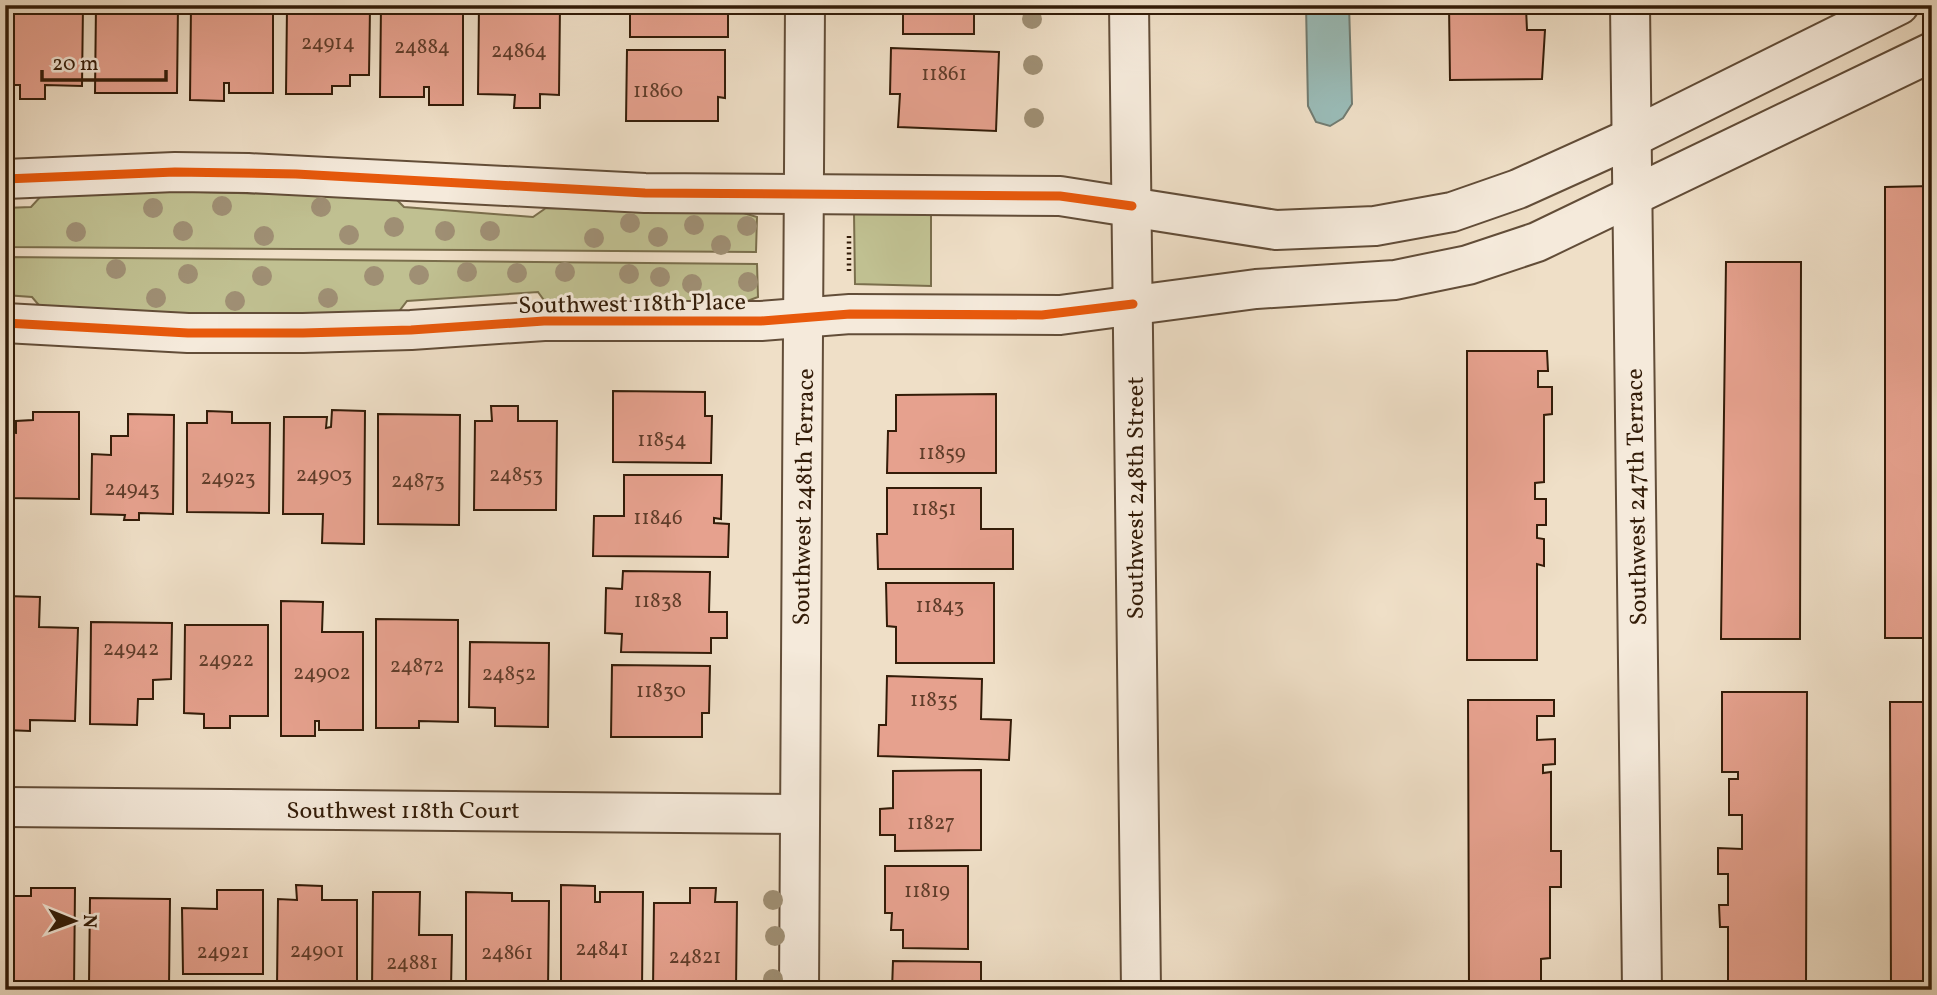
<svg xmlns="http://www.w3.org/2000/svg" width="1937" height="995" font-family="Vollkorn,serif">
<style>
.green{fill:#c0c091;stroke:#7a6e4c;stroke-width:2}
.water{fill:#9abcb8;stroke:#717c72;stroke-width:2}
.building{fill:#e6a18e;stroke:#331c08;stroke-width:2}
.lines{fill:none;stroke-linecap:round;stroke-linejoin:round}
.minor-casing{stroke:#624d38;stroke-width:42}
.path{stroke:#331c08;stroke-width:4.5;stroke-dasharray:2 3.5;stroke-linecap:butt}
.minor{stroke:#f5eadb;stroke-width:38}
.cycleway-casing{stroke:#f5eadb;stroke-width:13}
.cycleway{stroke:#e8590c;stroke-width:9}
.tree{fill:#9f8f74}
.labels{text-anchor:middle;stroke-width:6;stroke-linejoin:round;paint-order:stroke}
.number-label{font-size:21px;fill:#603d2a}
.street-label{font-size:24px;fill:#331c08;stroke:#f5eadb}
</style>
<rect width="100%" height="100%" fill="#efdfc7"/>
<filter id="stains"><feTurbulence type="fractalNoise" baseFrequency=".00286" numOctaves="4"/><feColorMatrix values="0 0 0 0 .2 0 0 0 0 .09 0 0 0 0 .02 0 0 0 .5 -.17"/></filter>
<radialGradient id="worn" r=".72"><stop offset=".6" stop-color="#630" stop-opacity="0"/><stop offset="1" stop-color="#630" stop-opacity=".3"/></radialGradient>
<!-- green -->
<g class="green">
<path d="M163,191L394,197L404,207L533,217L546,208L740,212L757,217L756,252L5,247V208L31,207L42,195Z"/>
<path d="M931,212V286L855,284L854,213Z"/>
<path d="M5,257L757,264L758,297L742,303H546L538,292L407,301L397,314L240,316L43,310L32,297L5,295Z"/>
</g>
<!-- water -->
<path class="water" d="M1306,5H1349L1352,104L1343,118L1330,126L1316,122L1308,106Z"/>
<!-- building -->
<g class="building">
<path d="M5,5H83L82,86L45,85V99H20V85H5Z"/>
<path d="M96,5H178L177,93H95Z"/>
<path d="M191,5H273V93H229V83H224V101L190,100Z"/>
<path d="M381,5H463V105H429V87H424V97H380Z"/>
<path d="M479,5H560L559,95L540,94V108H514L515,95L478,94Z"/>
<rect x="630" y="5" width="98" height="32"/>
<rect x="903" y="5" width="71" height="29"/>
<path d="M1449,5H1520V9L1526,8L1527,30H1545L1542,79L1450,80Z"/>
<path d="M287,8H370L369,75H350V86H332V94H286Z"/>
<path d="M891,48L999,52L996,131L898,127L900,94H890Z"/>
<path d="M627,50H725V98L718,97V121H626Z"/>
<path d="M1932,186V638H1885V187Z"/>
<path d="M1726,262H1801L1800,639H1721Z"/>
<path d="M1467,351H1547L1548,371H1538V387H1552V414L1544,415V482L1535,483V499H1546V525H1537V538L1544,539V566L1537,564V660H1467Z"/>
<path d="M613,391L705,392V416H712L711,463L613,462Z"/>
<path d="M996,394V473H887L888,431H896V395Z"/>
<path d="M491,406H518V421H557L556,510H474L475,421H492Z"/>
<path d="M332,410L365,411L364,544L322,543L323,514H283L284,417H327L326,428L331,427Z"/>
<path d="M207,411L232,412V423H270L269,513L187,512V423H207Z"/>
<path d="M33,412H79V499L5,498V432L16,433V421L33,420Z"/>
<path d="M128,414L174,415L173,514L139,513V520H124L125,515L91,514L92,454L111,455V436H128Z"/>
<path d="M378,414L460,415L459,525L378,524Z"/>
<path d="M624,475H722L721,519L714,518V523L729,524L728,557L593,556L594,516H624Z"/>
<path d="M887,488H981V529H1013V569H878L877,534H887Z"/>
<path d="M623,571L710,572L709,612H727V638H711V653L621,652L622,634L605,633L606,588L622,589Z"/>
<path d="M886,583H994V663H896V627L887,626Z"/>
<path d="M5,596L40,597L39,627L78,628L75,721L30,720V731L5,730Z"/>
<path d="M281,601L323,602L322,632H363V730H319V721H315V736H281Z"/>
<path d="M376,619L458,620V722L419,721V728H376Z"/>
<path d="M91,622L172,623L171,679L153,680V699H138L137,725L90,724Z"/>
<path d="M185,625H268V716H230V728H204V714L184,713Z"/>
<path d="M470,642L549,643L548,727L495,726V708L469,707Z"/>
<path d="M612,665L710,666L709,713H702V737H611Z"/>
<path d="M887,676L982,679L981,719L1011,720L1009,760L878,756L879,725H886Z"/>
<path d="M1722,692H1807L1806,990H1728V927H1720L1719,905H1728V874H1718V848L1742,849V815H1729V779H1738V772H1722Z"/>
<path d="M1468,700H1554V716H1537V740L1555,739V764L1543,765V773L1551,772V851H1561V887H1550V958L1541,959V990H1469Z"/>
<path d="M1890,702H1932V990H1891Z"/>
<path d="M981,770V850L895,851V835H880V809L893,808V771Z"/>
<path d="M885,866H968V949L903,948V930H891L892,913H885Z"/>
<path d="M296,885L322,886V900H357V988L277,987L278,899L297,900Z"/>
<path d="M561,885L595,886V902H600V892H643L642,989L561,990Z"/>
<path d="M31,888H75L74,990H5V896H31Z"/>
<path d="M690,888H716L715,902H737L736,990H653L654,903H690Z"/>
<path d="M217,890H263V974H183L182,908L217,909Z"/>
<path d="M373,892H420L419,935H452L451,990H372Z"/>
<path d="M466,892L512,893V901H549L548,990H466Z"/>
<path d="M90,898L170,899L169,987L89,985Z"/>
<path d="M893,961L981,962V990H892Z"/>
</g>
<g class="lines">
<!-- minor casing -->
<g class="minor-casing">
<g id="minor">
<path d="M1129,5L1141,990"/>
<path d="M1630,5L1642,990"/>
<path d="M5,179L175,172L248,173L645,193L1060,196L1276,230L1375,226L1452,212L1518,189L1631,138L1899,5"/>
<path d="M5,323L188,333H303L411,330L544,321H761L850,314L1060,315L1256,289L1395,280L1468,265L1537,242L1932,52"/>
<path d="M5,807L800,814"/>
<path d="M799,990L805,5"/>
</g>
</g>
<!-- path -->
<path class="path" d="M849,236V273"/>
<!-- minor -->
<use href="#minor" class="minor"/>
<!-- cycleway casing -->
<g class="cycleway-casing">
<g id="cycleway">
<path d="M5,179L175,172L296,174L645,193L1060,196L1132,206"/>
<path d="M5,323L188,333H303L411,330L544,321H761L850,314L1042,315L1133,304"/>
</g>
</g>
<!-- cycleway -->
<use href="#cycleway" class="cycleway"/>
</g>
<!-- trees -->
<g class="tree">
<circle cx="1032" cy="19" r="10"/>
<circle cx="1033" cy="65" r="10"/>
<circle cx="1034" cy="118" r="10"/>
<circle cx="222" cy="206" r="10"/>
<circle cx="321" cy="207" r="10"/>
<circle cx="153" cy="208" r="10"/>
<circle cx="630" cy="223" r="10"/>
<circle cx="694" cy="225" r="10"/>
<circle cx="747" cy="226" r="10"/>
<circle cx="394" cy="227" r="10"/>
<circle cx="183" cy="231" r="10"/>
<circle cx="445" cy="231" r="10"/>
<circle cx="490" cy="231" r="10"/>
<circle cx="76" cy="232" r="10"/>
<circle cx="349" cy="235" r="10"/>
<circle cx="264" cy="236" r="10"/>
<circle cx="658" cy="237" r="10"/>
<circle cx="594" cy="238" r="10"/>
<circle cx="721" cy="245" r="10"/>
<circle cx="116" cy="269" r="10"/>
<circle cx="467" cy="272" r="10"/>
<circle cx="565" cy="272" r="10"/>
<circle cx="517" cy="273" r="10"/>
<circle cx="188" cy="274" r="10"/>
<circle cx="629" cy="274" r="10"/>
<circle cx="419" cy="275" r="10"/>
<circle cx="262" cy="276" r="10"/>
<circle cx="374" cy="276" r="10"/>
<circle cx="660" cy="277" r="10"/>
<circle cx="748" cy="282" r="10"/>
<circle cx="692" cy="284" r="10"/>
<circle cx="156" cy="298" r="10"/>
<circle cx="328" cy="298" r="10"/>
<circle cx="235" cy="301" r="10"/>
<circle cx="773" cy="900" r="10"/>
<circle cx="775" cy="936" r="10"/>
<circle cx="773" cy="979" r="10"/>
</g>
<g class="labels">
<!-- number labels -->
<g class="number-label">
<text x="328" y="49">24914</text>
<text x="422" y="53">24884</text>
<text x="519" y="57">24864</text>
<text x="944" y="80">11861</text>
<text x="658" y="97">11860</text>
<text x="662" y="446">11854</text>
<text x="942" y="459">11859</text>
<text x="324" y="481">24903</text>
<text x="516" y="481">24853</text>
<text x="228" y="484">24923</text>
<text x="418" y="487">24873</text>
<text x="132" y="495">24943</text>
<text x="934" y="515">11851</text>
<text x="658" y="524">11846</text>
<text x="658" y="607">11838</text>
<text x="940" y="612">11843</text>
<text x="131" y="655">24942</text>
<text x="226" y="666">24922</text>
<text x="417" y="672">24872</text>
<text x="322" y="679">24902</text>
<text x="509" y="680">24852</text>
<text x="661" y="697">11830</text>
<text x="934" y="706">11835</text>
<text x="931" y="829">11827</text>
<text x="927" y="897">11819</text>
<text x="602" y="955">24841</text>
<text x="317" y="957">24901</text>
<text x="223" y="958">24921</text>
<text x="507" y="959">24861</text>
<text x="695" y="963">24821</text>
<text x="412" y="969">24881</text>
</g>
<!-- street labels -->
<g class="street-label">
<text transform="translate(632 303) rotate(-1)" y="8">Southwest 118th Place</text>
<text transform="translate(803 497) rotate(-89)" y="8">Southwest 248th Terrace</text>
<text transform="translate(1636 497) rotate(-91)" y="8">Southwest 247th Terrace</text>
<text transform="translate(1135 498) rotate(-90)" y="8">Southwest 248th Street</text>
<text x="403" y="818">Southwest 118th Court</text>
</g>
</g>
<!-- margin -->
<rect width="1937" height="995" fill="none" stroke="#efdfc7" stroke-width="28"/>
<rect x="7" y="7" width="1923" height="981" fill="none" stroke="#331c08" stroke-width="3.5"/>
<rect x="14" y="14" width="1909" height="967" fill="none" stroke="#331c08" stroke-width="2"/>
<!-- north arrow -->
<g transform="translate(74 921) rotate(91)" stroke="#f5eadb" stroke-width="5" paint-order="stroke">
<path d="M0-5L12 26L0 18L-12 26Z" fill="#331c08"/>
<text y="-10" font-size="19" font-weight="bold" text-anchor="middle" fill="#331c08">N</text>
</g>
<!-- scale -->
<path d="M42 70v10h124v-10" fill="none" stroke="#331c08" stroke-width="3.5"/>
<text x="52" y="70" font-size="21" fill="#331c08" stroke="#f5eadb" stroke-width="5" paint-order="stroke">20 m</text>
<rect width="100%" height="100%" filter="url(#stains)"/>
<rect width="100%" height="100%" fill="url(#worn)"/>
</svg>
